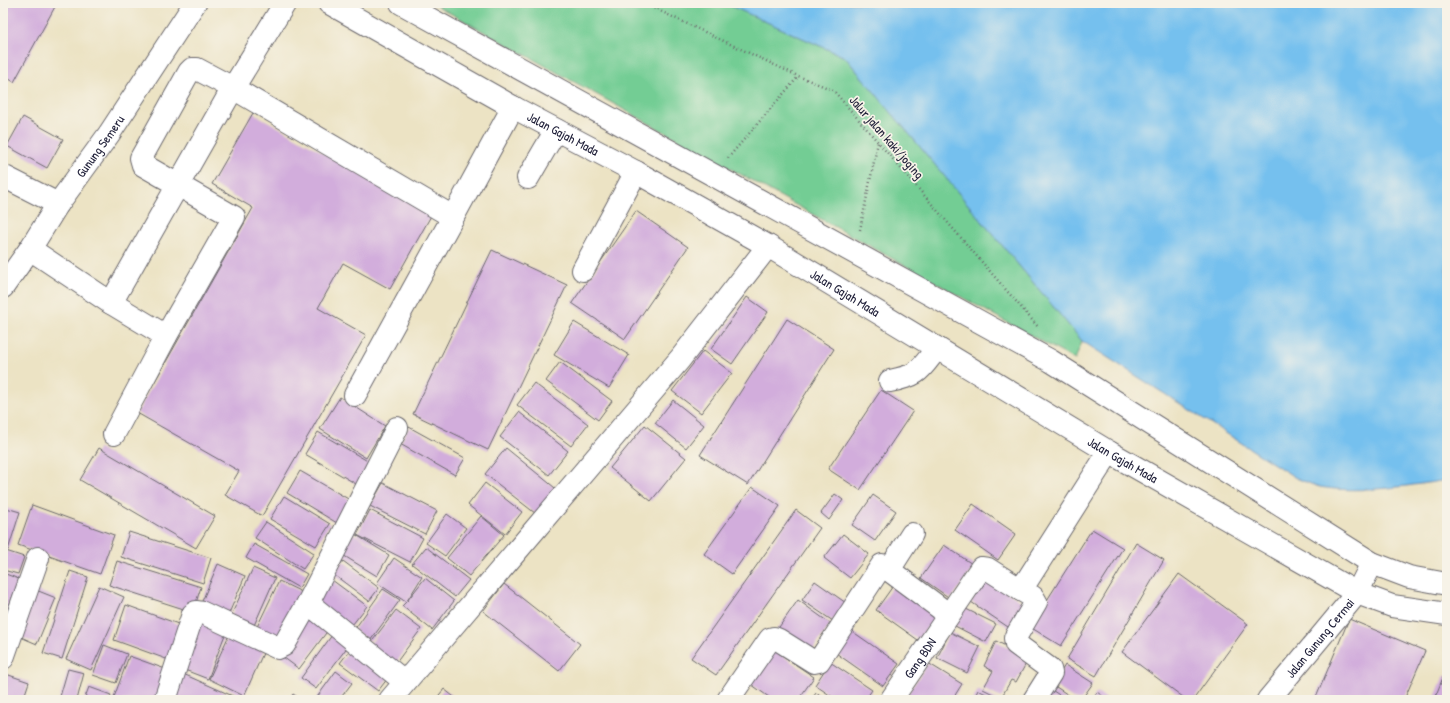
<svg xmlns="http://www.w3.org/2000/svg" width="1450" height="703" font-family="'Patrick Hand',sans-serif">
<style>
.green{fill:#73cd94;stroke:#4a7868}
.water{fill:#74c0ee;stroke:#4b7194}
.building{fill:#d2addc}
.lines{fill:none;stroke-linecap:round;stroke-linejoin:round}
.minor-casing{stroke:#69666b;stroke-width:24}
.highway-casing{stroke:#69666b;stroke-width:24}
.path{stroke:#69666b;stroke-width:2.5;stroke-dasharray:1 3;stroke-linecap:butt}
.minor{stroke:#fff;stroke-width:22}
.highway{stroke:#fff;stroke-width:22}
.labels{text-anchor:middle;stroke-width:3.5;stroke-linejoin:round;paint-order:stroke}
.street-label{font-size:13px;fill:#22223b;stroke:#f7f3e8}
</style>
<rect width="100%" height="100%" fill="#f7f3e8"/>
<filter id="ink" filterUnits="userSpaceOnUse"><feTurbulence type="fractalNoise" baseFrequency=".025" numOctaves="2"/><feDisplacementMap in="SourceGraphic" scale="8" xChannelSelector="R" yChannelSelector="G"/><feConvolveMatrix kernelMatrix="1 2 1 2 8 2 1 2 1" color-interpolation-filters="sRGB"/></filter>
<filter id="wash" filterUnits="userSpaceOnUse"><feTurbulence type="fractalNoise" baseFrequency=".012" numOctaves="4" result="noise"/><feDisplacementMap in="SourceGraphic" scale="16" xChannelSelector="R" yChannelSelector="G"/><feGaussianBlur stdDeviation="0.9" result="paint"/><feColorMatrix in="noise" values="0 0 0 0 0 0 0 0 0 0 0 0 0 0 0 0 0 1.4 0 .05"/><feComposite in="paint" operator="in"/></filter>
<g filter="url(#wash)">
<rect width="100%" height="100%" fill="#ece3c4"/>
<!-- green -->
<path class="green" d="M432,3H724L845,57L1082,341L1075,360Z"/>
<!-- water -->
<path class="water" d="M724,3H1447V480C1408,486 1359,494 1320,487C1312,485 1304,481 1296,478L1082,341L845,57Z"/>
<g id="blocks">
<!-- building -->
<g class="building">
<path d="M3,3H57L14,82L3,75Z"/>
<path d="M253,113L432,214L390,289L343,263L318,308L366,335L262,516L225,495L239,471L137,413L253,208L212,184Z"/>
<path d="M23,117L63,139L47,168L7,146Z"/>
<path d="M636,211L688,247L625,339L572,303Z"/>
<path d="M492,250L567,285L488,450L413,414Z"/>
<path d="M747,297L768,312L732,364L711,349Z"/>
<path d="M787,319L834,349L748,485L700,455Z"/>
<path d="M574,322L629,355L609,388L554,355Z"/>
<path d="M703,351L732,373L701,413L672,391Z"/>
<path d="M560,362L612,401L598,420L546,381Z"/>
<path d="M534,383L588,424L571,446L517,405Z"/>
<path d="M881,390L913,411L860,490L828,469Z"/>
<path d="M340,397L385,426L366,458L320,429Z"/>
<path d="M673,400L704,425L686,448L655,423Z"/>
<path d="M519,412L568,451L549,475L500,437Z"/>
<path d="M645,425L686,458L651,501L610,468Z"/>
<path d="M409,427L465,458L455,475L400,444Z"/>
<path d="M318,432L376,466L363,488L305,454Z"/>
<path d="M99,448L215,516L196,548L80,480Z"/>
<path d="M506,448L560,492L540,517L485,474Z"/>
<path d="M300,471L350,500L337,523L287,493Z"/>
<path d="M383,483L437,511L425,534L370,506Z"/>
<path d="M485,483L522,512L505,534L468,505Z"/>
<path d="M752,487L780,506L732,574L704,554Z"/>
<path d="M835,494L843,500L829,520L821,513Z"/>
<path d="M873,495L896,511L875,541L852,525Z"/>
<path d="M284,496L330,524L316,546L270,519Z"/>
<path d="M973,504L1016,534L998,560L955,530Z"/>
<path d="M32,505L114,535L100,574L18,545Z"/>
<path d="M3,507L20,512L8,550L3,549Z"/>
<path d="M370,510L423,538L410,562L357,535Z"/>
<path d="M796,510L820,528L716,675L691,658Z"/>
<path d="M447,514L466,528L445,556L426,543Z"/>
<path d="M481,516L504,535L469,576L447,558Z"/>
<path d="M266,522L314,553L303,569L255,538Z"/>
<path d="M1092,529L1123,548L1061,646L1030,627Z"/>
<path d="M129,532L211,558L203,583L121,557Z"/>
<path d="M353,533L389,555L377,576L341,554Z"/>
<path d="M843,534L869,554L850,578L824,558Z"/>
<path d="M1136,543L1164,560L1096,676L1067,659Z"/>
<path d="M254,544L307,574L299,588L246,558Z"/>
<path d="M944,545L975,566L951,599L921,578Z"/>
<path d="M426,547L469,580L455,597L412,564Z"/>
<path d="M3,550L24,557L18,574L3,570Z"/>
<path d="M394,558L422,577L407,601L425,578L454,601L432,630L402,606L406,602L377,583Z"/>
<path d="M117,561L201,587L193,612L109,585Z"/>
<path d="M343,561L379,588L369,601L333,574Z"/>
<path d="M218,564L245,576L227,618L200,606Z"/>
<path d="M253,568L275,578L252,630L229,620Z"/>
<path d="M70,571L88,577L62,659L43,653Z"/>
<path d="M3,573L19,579L3,622Z"/>
<path d="M1179,574L1248,624L1193,700H1187L1122,652Z"/>
<path d="M328,577L367,606L349,629L310,600Z"/>
<path d="M988,579L1028,606L1011,629L971,602Z"/>
<path d="M279,581L306,594L283,642L256,629Z"/>
<path d="M815,581L846,603L833,621L802,600Z"/>
<path d="M504,584L580,644L559,671L483,611Z"/>
<path d="M99,586L124,597L91,670L66,659Z"/>
<path d="M893,586L936,616L918,640L876,610Z"/>
<path d="M383,589L400,600L370,641L354,630Z"/>
<path d="M36,590L56,598L37,644L16,635Z"/>
<path d="M798,600L831,624L810,653L777,630Z"/>
<path d="M126,605L181,625L169,660L114,640Z"/>
<path d="M964,608L996,624L986,642L955,626Z"/>
<path d="M312,609L332,625L299,669L279,654Z"/>
<path d="M396,610L421,629L393,667L367,648Z"/>
<path d="M1349,619L1425,651L1404,700H1315Z"/>
<path d="M195,620L226,632L208,679L177,667Z"/>
<path d="M849,629L899,664L883,686L833,651Z"/>
<path d="M335,631L351,642L316,689L301,678Z"/>
<path d="M950,632L980,647L967,673L937,658Z"/>
<path d="M229,635L264,651L244,696L209,679Z"/>
<path d="M996,641L1029,658L1016,682L1011,680L1001,698L983,689L993,671L984,666Z"/>
<path d="M104,645L127,654L116,683L93,675Z"/>
<path d="M353,646L391,674L378,691L340,663Z"/>
<path d="M771,648L814,677L798,700H773L748,682Z"/>
<path d="M129,656L171,671L161,700H113Z"/>
<path d="M830,662L872,690L865,700H837L815,685Z"/>
<path d="M928,663L962,684L952,700H904Z"/>
<path d="M1065,665L1093,683L1081,700H1076L1053,685Z"/>
<path d="M68,669L84,673L77,700H59Z"/>
<path d="M336,671L352,683L339,700H315Z"/>
<path d="M3,673L29,682L23,700H3Z"/>
<path d="M181,673L235,697L234,700H182L171,695Z"/>
<path d="M1444,675L1447,677V700H1434Z"/>
<path d="M89,687L111,695L109,700H84Z"/>
<path d="M1047,687L1067,700H1037Z"/>
<path d="M444,689L458,700H435Z"/>
<path d="M978,690L998,700H973Z"/>
<path d="M1097,692L1108,700H1092Z"/>
<path d="M816,693L827,700H811Z"/>
<path d="M293,694L302,700H289Z"/>
</g>
</g>
</g>
<g filter="url(#ink)">
<use href="#blocks" fill-opacity="0" stroke="#69666b" stroke-width="1"/>
<g class="lines">
<!-- minor casing -->
<g class="minor-casing">
<g id="minor">
<path d="M3,176L58,204"/>
<path d="M528,178L556,130"/>
<path d="M30,249L111,303L233,88L285,3"/>
<path d="M583,270L636,172"/>
<path id="s1" d="M3,287L30,249L58,204L109,134L195,3"/>
<path d="M111,303L166,336L114,434"/>
<path d="M166,336L234,217L143,165L141,158L189,72L192,69H197L233,88L453,217L513,107"/>
<path d="M890,381C920,375 919,371 937,348"/>
<path d="M355,395L453,217"/>
<path d="M397,428L308,603L405,682"/>
<path d="M889,570L912,534"/>
<path d="M3,658L38,558"/>
<path d="M165,700L193,614L196,612L203,613L278,648L284,645L308,603"/>
<path d="M390,700L680,359L768,246"/>
<path d="M728,700L770,639L774,638L779,640L814,662L819,661L882,565L948,614"/>
<path id="s2" d="M891,700L981,568L988,569L1021,590"/>
<path d="M1034,700L1051,673L1050,669L1016,644L1015,638L1036,602L1033,597L1021,590L1109,452"/>
<path id="s3" d="M1268,700L1357,593L1372,563"/>
</g>
</g>
<!-- highway casing -->
<g class="highway-casing">
<g id="highway">
<path id="s4" d="M329,3L513,107L636,172L768,246L1109,452L1357,593L1392,606L1447,614"/>
<path d="M401,3L1051,361L1372,563L1409,577L1447,584"/>
</g>
</g>
<!-- path -->
<g class="path">
<path d="M643,3L798,76L833,90L1039,328"/>
<path d="M728,158L798,77"/>
<path d="M860,230L878,142"/>
</g>
<!-- minor -->
<use href="#minor" class="minor"/>
<!-- highway -->
<use href="#highway" class="highway"/>
</g>
</g>
<g class="labels">
<!-- street labels -->
<g class="street-label">
<text dy="5" stroke="none"><textPath href="#s4" startOffset="268">Jalan Gajah Mada</textPath></text>
<text transform="translate(887 137) rotate(49)" y="5">Jalur jalan kaki/joging</text>
<text dy="5" stroke="none"><textPath href="#s1" startOffset="171">Gunung Semeru</textPath></text>
<text dy="5" stroke="none"><textPath href="#s4" startOffset="592">Jalan Gajah Mada</textPath></text>
<text dy="5" stroke="none"><textPath href="#s4" startOffset="916">Jalan Gajah Mada</textPath></text>
<text dy="5" stroke="none"><textPath href="#s3" startOffset="81">Jalan Gunung Cermai</textPath></text>
<text dy="5" stroke="none"><textPath href="#s2" startOffset="51">Gang BDN</textPath></text>
</g>
</g>
<!-- margin -->
<rect width="1450" height="703" fill="none" stroke="#f7f3e8" stroke-width="16"/>
</svg>
